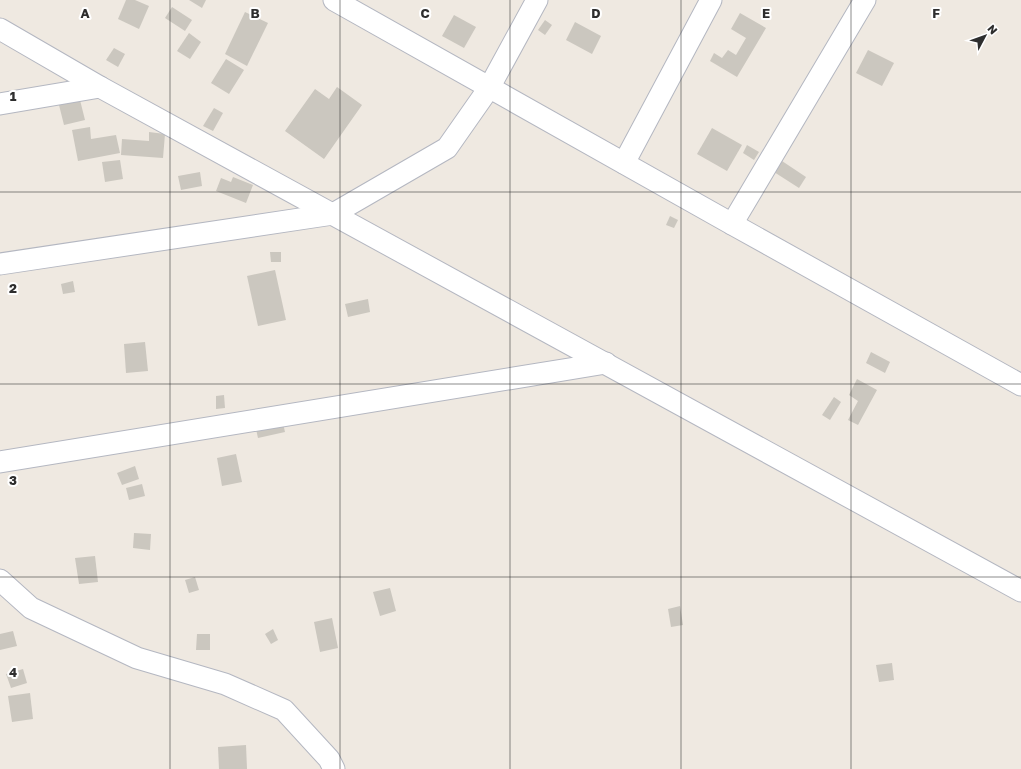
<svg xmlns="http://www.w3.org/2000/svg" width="1021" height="769" font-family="'Golos Text',sans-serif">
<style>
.building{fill:#cbc7bf}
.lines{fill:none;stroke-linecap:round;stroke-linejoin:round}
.minor-casing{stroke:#b4b7c1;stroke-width:23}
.minor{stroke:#fff;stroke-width:21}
.grid{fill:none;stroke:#2e2e2e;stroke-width:1;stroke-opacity:0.55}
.grid-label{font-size:13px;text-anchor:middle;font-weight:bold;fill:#2e2e2e;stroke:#fff;stroke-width:4;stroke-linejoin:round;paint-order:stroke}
</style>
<rect width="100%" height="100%" fill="#efe9e1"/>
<!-- building -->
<g class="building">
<path d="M126,0H135L149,6L139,29L118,19Z"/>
<path d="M189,0H206L202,8Z"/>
<path d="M172,7L192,20L185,31L165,18Z"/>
<path d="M245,12L268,23L247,66L225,54Z"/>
<path d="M740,13L766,28L737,77L710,61L714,53L722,58L728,50L736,55L746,38L731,29Z"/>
<path d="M454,15L476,27L464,48L442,36Z"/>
<path d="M545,20L552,25L545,35L538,30Z"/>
<path d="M575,22L601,36L592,54L566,40Z"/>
<path d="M189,33L201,42L190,59L177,51Z"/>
<path d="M114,48L125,54L118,67L106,60Z"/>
<path d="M868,50L894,63L882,86L856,73Z"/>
<path d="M226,59L244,70L229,94L211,83Z"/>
<path d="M337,87L362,105L324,159L285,131L315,89L329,99Z"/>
<path d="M80,100L85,120L64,125L59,105Z"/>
<path d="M214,108L223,113L213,131L203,126Z"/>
<path d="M90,127L91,139L116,135L120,153L78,161L72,130Z"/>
<path d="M712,128L742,145L727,171L697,154Z"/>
<path d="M149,132L165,134L163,158L121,155L122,139L149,141Z"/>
<path d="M747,145L759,152L754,160L743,153Z"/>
<path d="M120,160L123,179L105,182L102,162Z"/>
<path d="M782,161L806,177L799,188L774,172Z"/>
<path d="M200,172L202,186L181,190L178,176Z"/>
<path d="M233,177L253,185L246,203L216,191L221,178L231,182Z"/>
<path d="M670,216L678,220L674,228L666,225Z"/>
<path d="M270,252H281V262H271Z"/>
<path d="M275,270L286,320L258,326L247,276Z"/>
<path d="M73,281L75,292L63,294L61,284Z"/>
<path d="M368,299L370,312L348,317L345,304Z"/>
<path d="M145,342L148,371L126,373L124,344Z"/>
<path d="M871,352L890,362L885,373L866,363Z"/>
<path d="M857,379L877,390L858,425L848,420L858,401L849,395Z"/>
<path d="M224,395L225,408L216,409V396Z"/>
<path d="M834,397L841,402L830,420L822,415Z"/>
<path d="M283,423L285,432L258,438L256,429Z"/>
<path d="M236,454L242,482L222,486L217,458Z"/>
<path d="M135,466L139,479L122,485L117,473Z"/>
<path d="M142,484L145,496L129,500L126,488Z"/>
<path d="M134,533L151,534L150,550L133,548Z"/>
<path d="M95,556L98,582L79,584L75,558Z"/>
<path d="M195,577L199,590L189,593L185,580Z"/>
<path d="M390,588L396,611L380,616L373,592Z"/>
<path d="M680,606L683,625L671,627L668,609Z"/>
<path d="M332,618L338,648L320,652L314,622Z"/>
<path d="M273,629L278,640L271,644L265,634Z"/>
<path d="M13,631L17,646L0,650V634Z"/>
<path d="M197,634H210V650H196Z"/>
<path d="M892,663L894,680L879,682L876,665Z"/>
<path d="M23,669L27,683L11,688L6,674Z"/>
<path d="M30,693L33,719L12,722L8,696Z"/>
<path d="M246,745L247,769H219L218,747Z"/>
</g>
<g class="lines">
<!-- minor casing -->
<g class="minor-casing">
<g id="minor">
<path d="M334,0L732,224L1021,385"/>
<path d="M0,29L100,87L1021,591"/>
<path d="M0,104L100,87"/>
<path d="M624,163L711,0"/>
<path d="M732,224L865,0"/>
<path d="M0,264L333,214L447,148L489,88L537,0"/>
<path d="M0,462L606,363"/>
<path d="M0,580L31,608L137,658L225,684L284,710L329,759L334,769"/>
</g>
</g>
<!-- minor -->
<use href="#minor" class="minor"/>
</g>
<!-- grid -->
<path class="grid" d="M170,0V769M340,0V769M510,0V769M681,0V769M851,0V769M0,192H1021M0,384H1021M0,577H1021"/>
<g class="grid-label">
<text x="85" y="18">A</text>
<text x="255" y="18">B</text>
<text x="425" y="18">C</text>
<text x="596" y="18">D</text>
<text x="766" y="18">E</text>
<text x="936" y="18">F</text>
<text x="13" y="101">1</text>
<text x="13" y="293">2</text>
<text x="13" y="485">3</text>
<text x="13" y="677">4</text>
</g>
<!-- north arrow -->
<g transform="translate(985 36) rotate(49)" stroke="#ffffff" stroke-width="3" paint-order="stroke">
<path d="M0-3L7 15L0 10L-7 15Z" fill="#2e2e2e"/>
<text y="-6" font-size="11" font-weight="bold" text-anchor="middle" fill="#2e2e2e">N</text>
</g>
</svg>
